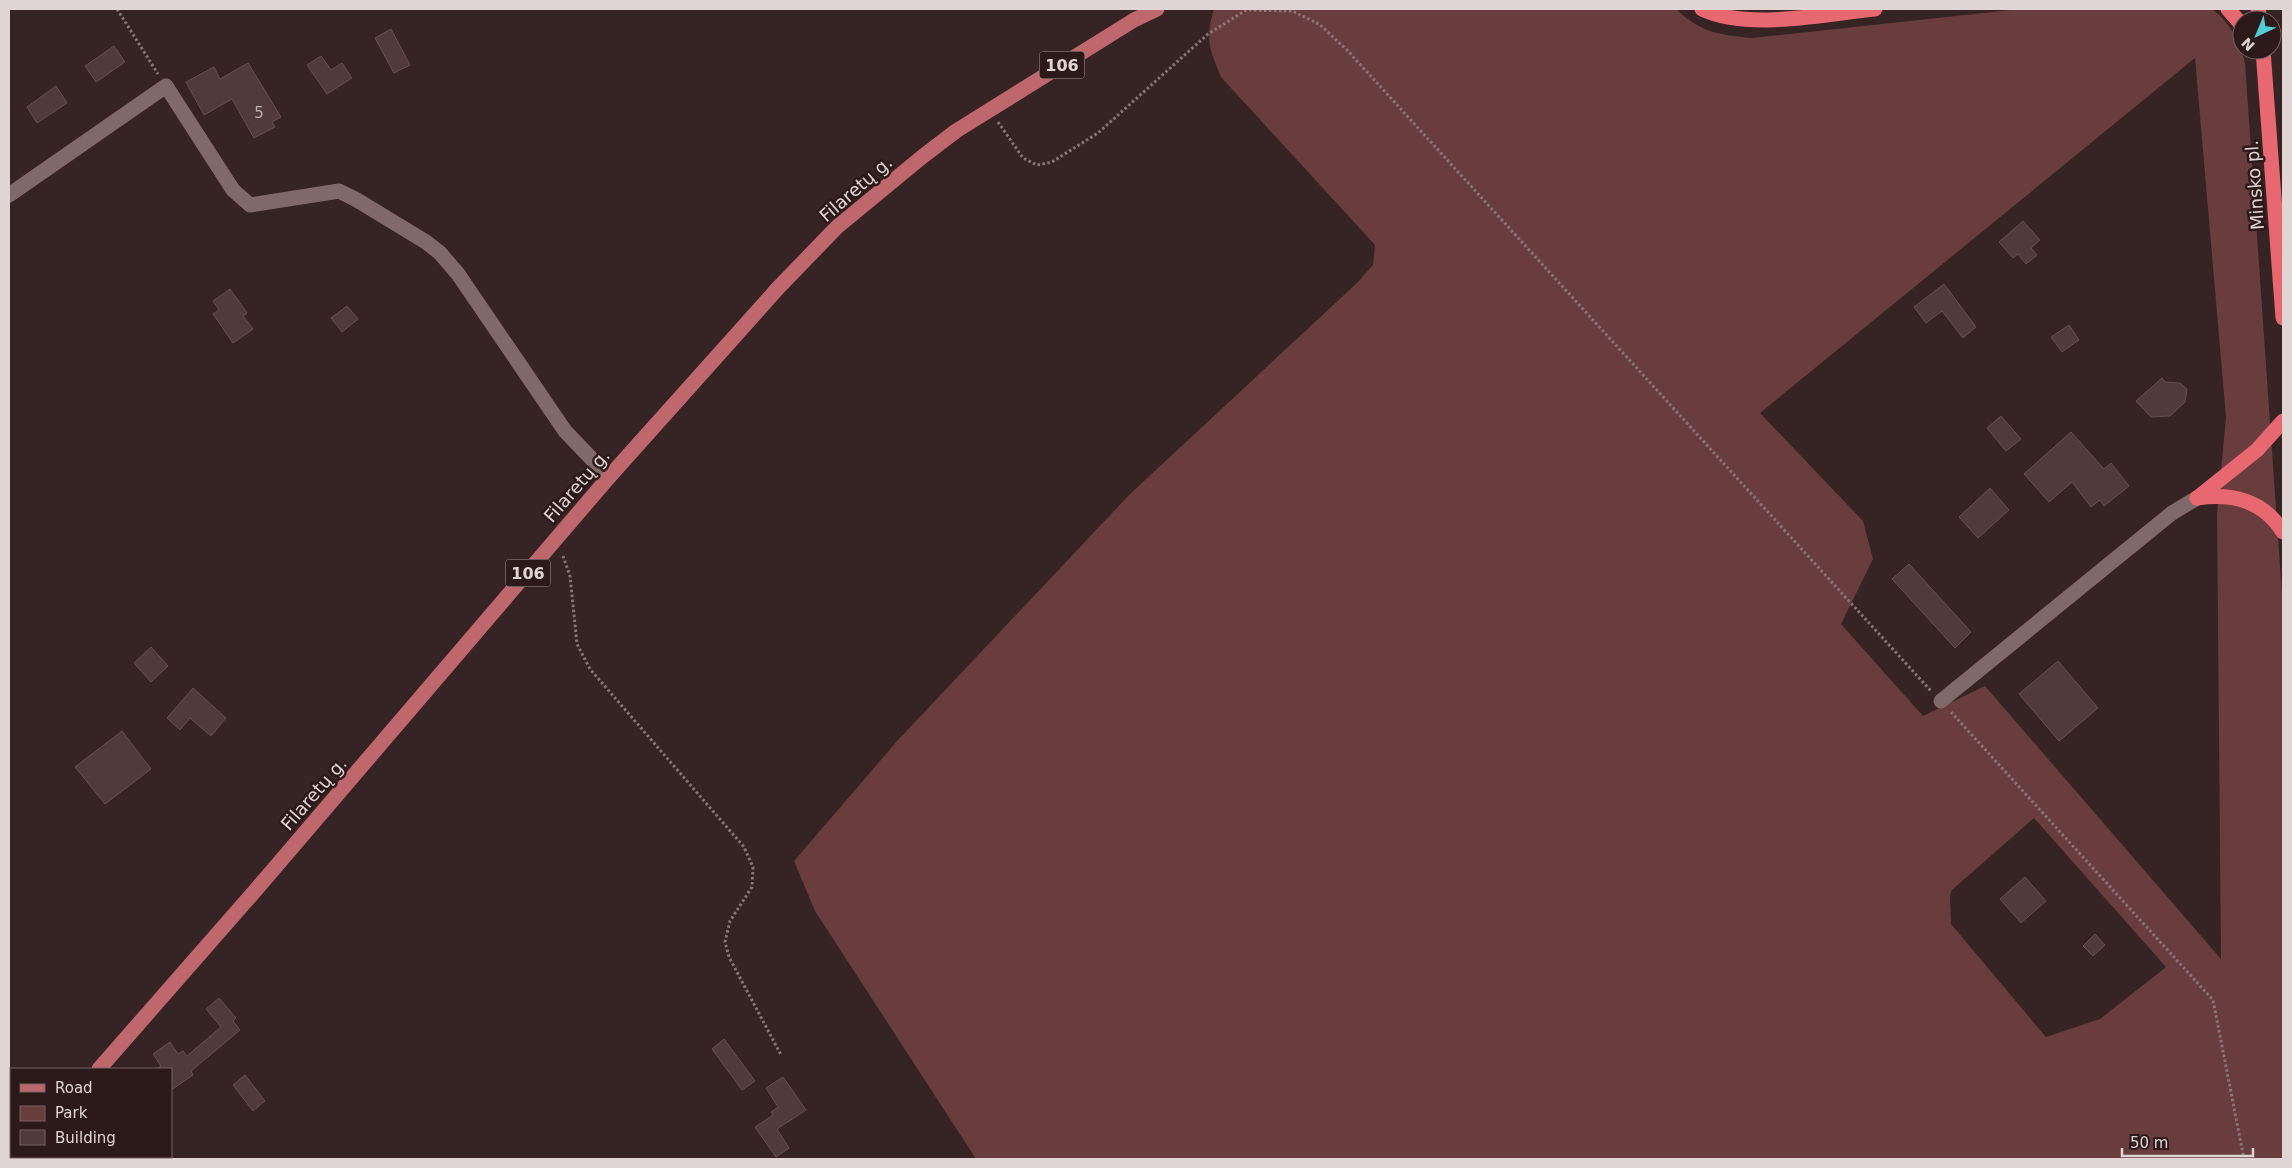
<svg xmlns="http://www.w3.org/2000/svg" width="2292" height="1168" font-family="'DejaVu Sans',sans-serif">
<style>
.green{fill:#693c3e;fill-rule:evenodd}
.building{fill:#4f3b3b;stroke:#665151}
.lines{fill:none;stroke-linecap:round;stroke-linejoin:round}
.path{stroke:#877777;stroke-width:3;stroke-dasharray:2.5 2.5;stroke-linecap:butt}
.minor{stroke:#806969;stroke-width:15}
.major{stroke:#be686e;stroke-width:15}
.highway{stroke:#e86871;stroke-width:15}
.labels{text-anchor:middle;stroke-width:5;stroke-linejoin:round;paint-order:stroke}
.number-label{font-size:15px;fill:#bcaeae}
.shield{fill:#2c191a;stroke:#ab9c9c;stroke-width:1}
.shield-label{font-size:16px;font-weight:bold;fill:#e1d4d4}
.street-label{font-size:18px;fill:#e1d4d4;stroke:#2c191a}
</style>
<rect width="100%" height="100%" fill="#362323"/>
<!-- green -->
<path class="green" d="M1214,9H1676C1700,32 1719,35 1752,38L2020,9H2212C2230,22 2240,42 2245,63L2283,609V1159H976L815,911L794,861L898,740L1130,494L1357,283L1373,265L1375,245L1221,77C1209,49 1205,38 1214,9ZM2195,58L2226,417L2217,515L2221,959L1985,686L1923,716L1841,624L1873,559L1863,521L1760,413ZM2034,818L2166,967L2100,1019L2046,1037L1951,924L1950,895L1952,890Z"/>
<!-- building -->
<g class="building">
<path d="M391,29L410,65L394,73L375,38Z"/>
<path d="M114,46L125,62L96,82L85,66Z"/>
<path d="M321,56L331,70L342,63L352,78L327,94L307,65Z"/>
<path d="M248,63L281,117L272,122L275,127L254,138L232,99L204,115L186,82L214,67L220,79Z"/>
<path d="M56,86L67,103L37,123L27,107Z"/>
<path d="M2023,221L2040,240L2031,248L2037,255L2026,264L2018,254L2013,258L1999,242Z"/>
<path d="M1944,284L1976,327L1963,338L1942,311L1926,323L1914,307Z"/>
<path d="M230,289L247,313L243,316L253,329L233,343L213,314L219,310L213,301Z"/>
<path d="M347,306L358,319L342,332L331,318Z"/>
<path d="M2069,325L2079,340L2062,352L2051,337Z"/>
<path d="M2162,378L2165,382L2180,383L2187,389L2185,402L2170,416L2151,417L2136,401Z"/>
<path d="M2001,416L2021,439L2006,451L1987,428Z"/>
<path d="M2071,432L2104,469L2111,463L2129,486L2104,506L2100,500L2091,507L2072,482L2049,502L2024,474Z"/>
<path d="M1990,488L2009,510L1978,538L1959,517Z"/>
<path d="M1909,564L1971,632L1955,648L1892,579Z"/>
<path d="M151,647L168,666L151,682L134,663Z"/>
<path d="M2058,661L2098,708L2059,741L2019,694Z"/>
<path d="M193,688L226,718L211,736L190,718L180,730L167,718Z"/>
<path d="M122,731L151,769L105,804L75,767Z"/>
<path d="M2025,877L2046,901L2021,923L2000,899Z"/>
<path d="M2095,934L2105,945L2093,956L2083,946Z"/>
<path d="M219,998L236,1018L233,1021L240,1030L191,1071L193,1075L171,1090V1069H157L161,1066L153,1054L170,1042L178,1054L183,1051L187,1056L221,1027L206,1009Z"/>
<path d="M724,1039L755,1081L742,1090L712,1049Z"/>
<path d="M245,1075L265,1101L253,1111L233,1085Z"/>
<path d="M783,1077L806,1110L777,1129L789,1148L776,1157L755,1127L773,1115L771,1112L778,1107L766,1088Z"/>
</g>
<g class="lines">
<!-- path -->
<g class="path">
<path d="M117,9L158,74"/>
<path d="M998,122L1023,158L1037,165L1052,162L1098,133L1208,34L1246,10L1292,11L1319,24L1347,50L1931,691"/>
<path d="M563,556L570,576L577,644L590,669L744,847L753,867L752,887L730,921L725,942L729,957L781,1055"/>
<path d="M1951,712L2213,1000L2244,1159"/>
</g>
<!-- minor -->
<g class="minor">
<path d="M9,195L166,86L233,190L250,205L339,191L357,200L426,242L440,253L458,274L565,431L609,477"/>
<path d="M1941,701L2172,513L2197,498"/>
</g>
<!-- major -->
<g class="major">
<path d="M99,1069L254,892L609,477L778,288L837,227L922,157L956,131L1134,20L1157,9"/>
<path d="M11,1159L13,1157"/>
</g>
<!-- highway -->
<g class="highway">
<path d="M1702,9C1748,31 1824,14 1875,9"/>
<path d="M2228,9L2242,25"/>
<path d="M2258,9L2260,20"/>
<path d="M2263,50L2283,318"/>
<path d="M2197,498L2257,450L2283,421"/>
<path d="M2197,498C2232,493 2263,500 2283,532"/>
</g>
</g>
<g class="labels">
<!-- number labels -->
<g class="number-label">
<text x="259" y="118">5</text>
</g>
<!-- shield labels -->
<g class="shield">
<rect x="1039.5" y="51.5" width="45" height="27" rx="4"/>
<rect x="505.5" y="559.5" width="45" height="27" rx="4"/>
</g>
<g class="shield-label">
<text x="1062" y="71">106</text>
<text x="528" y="579">106</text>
</g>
<!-- street labels -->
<g class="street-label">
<text transform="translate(2255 185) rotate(-94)" y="6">Minsko pl.</text>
<text transform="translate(856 189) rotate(-41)" y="6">Filaretų g.</text>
<text transform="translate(577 486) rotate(-49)" y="6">Filaretų g.</text>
<text transform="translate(314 794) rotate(-49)" y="6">Filaretų g.</text>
</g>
</g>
<!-- border -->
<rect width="2292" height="1168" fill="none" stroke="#e1d4d4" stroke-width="20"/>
<!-- legend -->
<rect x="10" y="1068" width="162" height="90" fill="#2c191a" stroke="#746464"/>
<rect x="20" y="1084" width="25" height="8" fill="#be686e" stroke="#746464"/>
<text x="55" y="1093" font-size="15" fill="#e1d4d4">Road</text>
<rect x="20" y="1106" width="25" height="15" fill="#693c3e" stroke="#746464"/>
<text x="55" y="1118" font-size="15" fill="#e1d4d4">Park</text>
<rect x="20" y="1130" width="25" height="15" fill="#4f3b3b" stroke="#746464"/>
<text x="55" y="1143" font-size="15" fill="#e1d4d4">Building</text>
<!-- north arrow -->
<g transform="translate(2257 35) rotate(224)"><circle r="24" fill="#2c191a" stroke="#746464"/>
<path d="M0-4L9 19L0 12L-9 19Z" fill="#52ccd0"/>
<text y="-8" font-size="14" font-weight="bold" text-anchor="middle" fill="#e1d4d4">N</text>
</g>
<!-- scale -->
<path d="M2122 1148v8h131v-8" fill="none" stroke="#e1d4d4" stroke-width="2.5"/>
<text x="2130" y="1148" font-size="15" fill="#e1d4d4" stroke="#2c191a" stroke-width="4" paint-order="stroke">50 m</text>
</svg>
